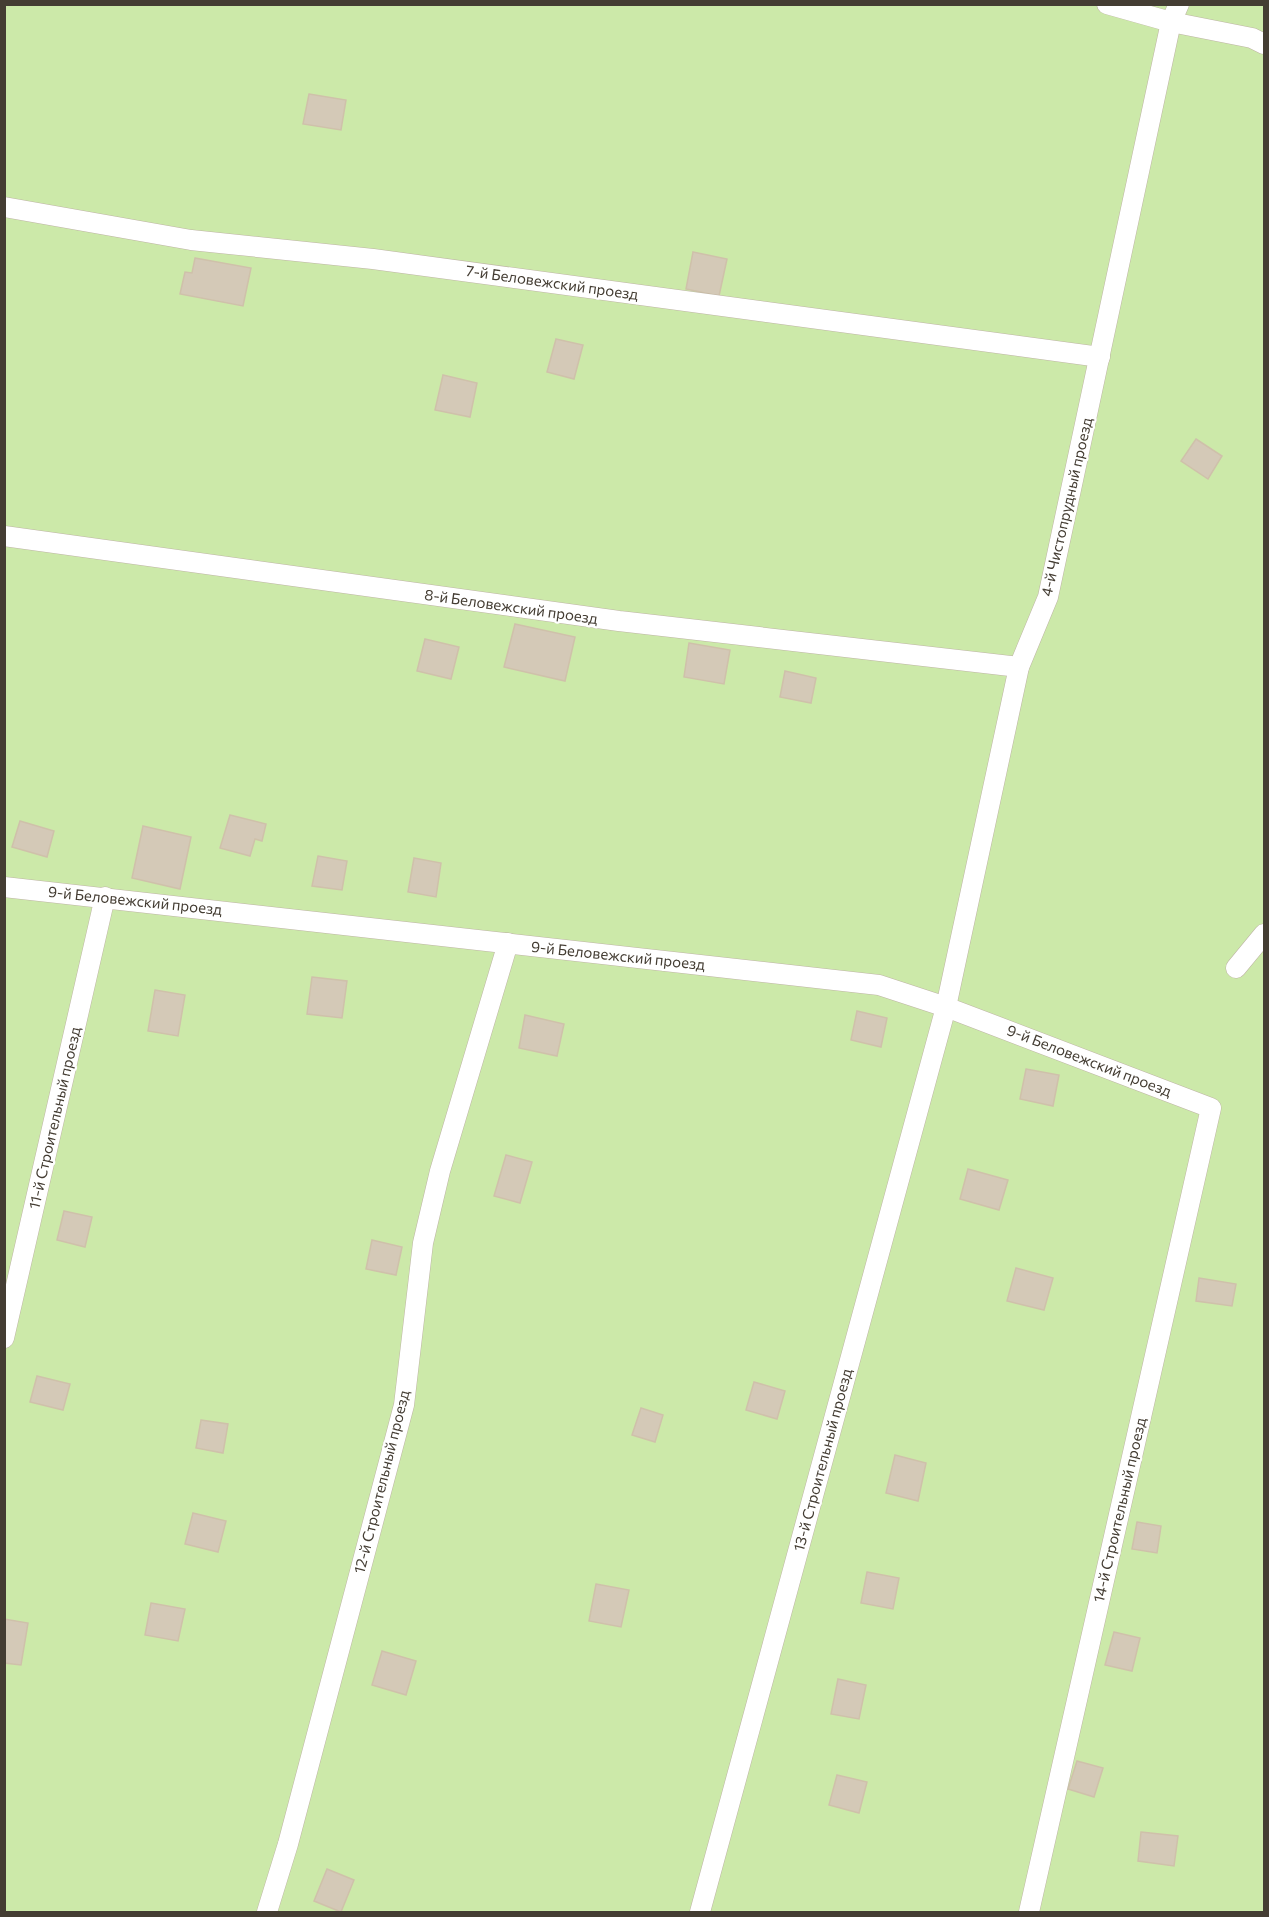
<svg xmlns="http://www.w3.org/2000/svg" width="1269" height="1917" font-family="Commissioner,sans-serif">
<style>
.green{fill:#cce9a9}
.building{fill:#d4c9b7;stroke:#cfc1aa;stroke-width:1.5}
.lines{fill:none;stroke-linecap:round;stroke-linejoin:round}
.lane-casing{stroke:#beb5a5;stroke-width:21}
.lane{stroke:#fff;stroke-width:20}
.labels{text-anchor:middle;stroke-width:4.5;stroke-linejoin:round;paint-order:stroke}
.street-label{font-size:15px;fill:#443d33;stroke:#fff}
</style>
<rect width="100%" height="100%" fill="#f2ede2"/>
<!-- green -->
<rect class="green" x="5" y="5" width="1259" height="1907"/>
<!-- building -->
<g class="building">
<path d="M309,94L346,100L341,130L303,124Z"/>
<path d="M693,252L727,259L719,296L686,289Z"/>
<path d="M195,258L251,268L243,306L180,294L185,272L192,273Z"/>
<path d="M556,339L583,345L574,379L547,372Z"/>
<path d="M443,375L477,383L470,417L435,410Z"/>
<path d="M1196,439L1222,456L1208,479L1181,461Z"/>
<path d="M515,624L575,637L565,681L504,667Z"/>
<path d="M425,639L459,647L451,679L417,671Z"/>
<path d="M689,643L730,650L724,684L684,677Z"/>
<path d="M785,671L816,678L811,703L780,697Z"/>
<path d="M230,815L266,824L262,841L255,839L250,856L220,848Z"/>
<path d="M20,821L54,831L47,857L12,847Z"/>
<path d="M143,826L191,837L180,889L132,878Z"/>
<path d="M318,856L347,861L342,890L312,886Z"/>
<path d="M414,858L441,863L436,897L408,892Z"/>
<path d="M312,977L347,981L342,1018L307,1014Z"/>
<path d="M155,990L185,995L178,1036L148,1031Z"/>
<path d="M857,1011L887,1018L881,1047L851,1040Z"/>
<path d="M525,1015L564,1024L557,1056L519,1048Z"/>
<path d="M1026,1069L1059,1075L1053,1106L1020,1099Z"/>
<path d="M506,1155L532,1162L520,1203L494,1196Z"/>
<path d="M968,1169L1008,1180L999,1210L960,1199Z"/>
<path d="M64,1211L92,1217L85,1247L57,1240Z"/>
<path d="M372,1240L402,1247L396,1275L366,1269Z"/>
<path d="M1016,1268L1053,1278L1044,1310L1007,1301Z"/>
<path d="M1199,1278L1236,1284L1232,1306L1196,1301Z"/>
<path d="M37,1376L70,1384L63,1410L30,1402Z"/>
<path d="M754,1382L785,1391L777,1419L746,1410Z"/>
<path d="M641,1408L663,1415L655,1442L632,1435Z"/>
<path d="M201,1420L228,1424L223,1453L196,1448Z"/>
<path d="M895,1455L926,1463L918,1501L886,1493Z"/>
<path d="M193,1513L226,1521L218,1552L185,1544Z"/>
<path d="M1137,1522L1161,1526L1157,1553L1132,1549Z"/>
<path d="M867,1572L899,1578L893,1609L861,1603Z"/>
<path d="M596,1584L629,1590L621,1627L589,1621Z"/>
<path d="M151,1603L185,1609L178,1641L145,1635Z"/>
<path d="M4,1619L28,1623L21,1665L4,1663Z"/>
<path d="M1114,1632L1140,1638L1132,1671L1105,1665Z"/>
<path d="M382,1651L416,1661L406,1695L372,1685Z"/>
<path d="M838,1679L866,1685L859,1719L831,1714Z"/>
<path d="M1077,1761L1103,1768L1094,1797L1068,1789Z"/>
<path d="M837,1775L867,1782L859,1813L829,1805Z"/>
<path d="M1141,1832L1178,1836L1174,1866L1138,1861Z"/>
<path d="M327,1869L354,1880L341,1912L314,1901Z"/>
</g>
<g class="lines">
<!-- lane casing -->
<g class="lane-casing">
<g id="lane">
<path d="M1107,4L1171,22L1252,38L1264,44"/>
<path d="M4,207L191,240L373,259L1100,357"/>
<path d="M4,536L619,621L1019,667"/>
<path d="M4,887L879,985L946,1007L1211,1108L1029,1912"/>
<path d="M1236,968L1264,934"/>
<path d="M4,1338L105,897"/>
<path d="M267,1912L288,1844L404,1405L423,1243L440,1171L508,943"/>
<path d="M700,1912L946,1007L1019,667L1048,597L1171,22L1179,4"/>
</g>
</g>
<!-- lane -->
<use href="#lane" class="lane"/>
</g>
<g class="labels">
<!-- street labels -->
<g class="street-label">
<text transform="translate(552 283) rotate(8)" y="5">7-й Беловежский проезд</text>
<text transform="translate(1067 507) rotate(-77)" y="5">4-й Чистопрудный проезд</text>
<text transform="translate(511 607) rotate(8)" y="5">8-й Беловежский проезд</text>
<text transform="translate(135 901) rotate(6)" y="5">9-й Беловежский проезд</text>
<text transform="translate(618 956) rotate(6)" y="5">9-й Беловежский проезд</text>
<text transform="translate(1089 1061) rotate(21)" y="5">9-й Беловежский проезд</text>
<text transform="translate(55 1118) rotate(-77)" y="5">11-й Строительный проезд</text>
<text transform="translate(823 1460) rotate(-75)" y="5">13-й Строительный проезд</text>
<text transform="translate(382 1482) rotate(-76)" y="5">12-й Строительный проезд</text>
<text transform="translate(1120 1510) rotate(-77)" y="5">14-й Строительный проезд</text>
</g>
</g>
<!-- border -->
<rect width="1269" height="1917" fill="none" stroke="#443d33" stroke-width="12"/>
</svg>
